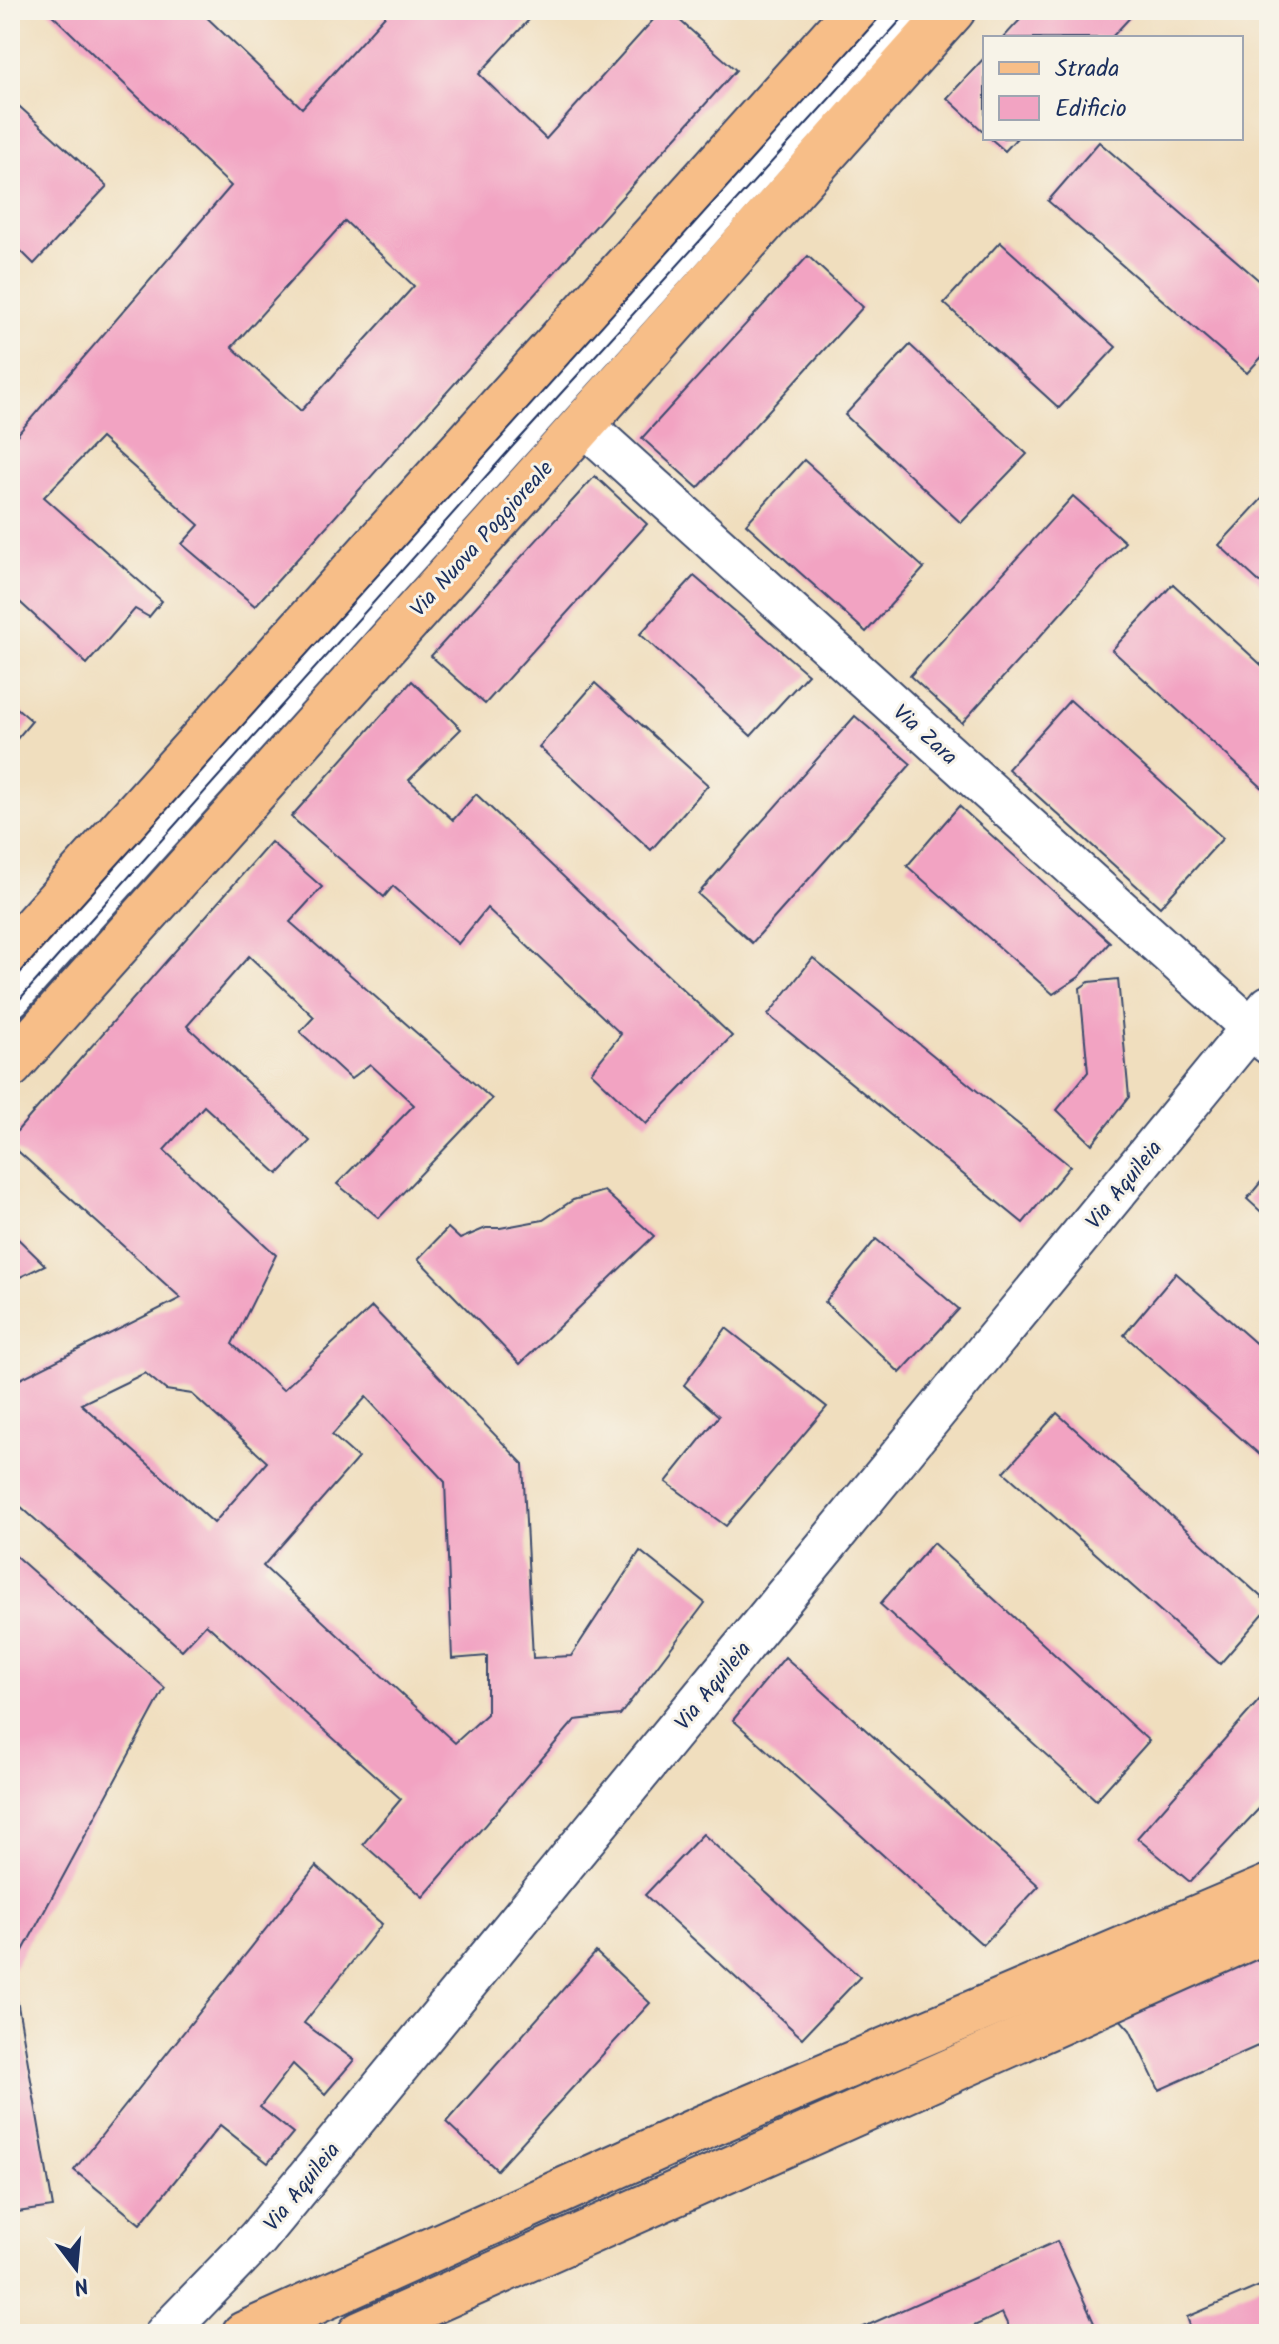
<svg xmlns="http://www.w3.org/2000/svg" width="1279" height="2344" font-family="Kalam,sans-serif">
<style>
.building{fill:#f2a3c2;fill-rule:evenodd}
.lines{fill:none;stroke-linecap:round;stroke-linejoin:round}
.minor-casing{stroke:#3b496c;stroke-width:44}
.major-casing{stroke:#3b496c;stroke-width:48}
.highway-casing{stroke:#3b496c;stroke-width:48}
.minor{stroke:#fff;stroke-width:40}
.major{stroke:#f7be88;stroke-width:44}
.highway{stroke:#f7be88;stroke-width:44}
.tram{stroke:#1b2f5e;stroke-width:2}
.labels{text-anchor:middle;stroke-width:6;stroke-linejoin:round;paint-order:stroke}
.street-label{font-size:22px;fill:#1b2f5e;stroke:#f7f3e8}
</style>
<rect width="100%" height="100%" fill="#f7f3e8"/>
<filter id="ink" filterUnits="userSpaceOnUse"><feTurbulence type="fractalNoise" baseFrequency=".0125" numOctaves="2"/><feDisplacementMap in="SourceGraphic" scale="16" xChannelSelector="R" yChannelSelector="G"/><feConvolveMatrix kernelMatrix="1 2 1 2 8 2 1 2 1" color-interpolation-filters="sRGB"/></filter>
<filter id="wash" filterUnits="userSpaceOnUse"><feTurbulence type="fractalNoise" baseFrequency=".006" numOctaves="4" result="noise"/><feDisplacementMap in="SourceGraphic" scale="32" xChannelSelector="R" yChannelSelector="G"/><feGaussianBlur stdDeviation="1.8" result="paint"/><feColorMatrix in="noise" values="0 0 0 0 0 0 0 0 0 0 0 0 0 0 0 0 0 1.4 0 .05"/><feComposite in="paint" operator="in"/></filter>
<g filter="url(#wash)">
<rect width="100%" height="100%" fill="#f0debe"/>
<g id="blocks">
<!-- building -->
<g class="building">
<path d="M47,10H199L302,108L390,10H538L479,74L546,139L662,10H668L736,70L255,606L182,544L199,525L101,438L44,497L162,601L149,617L135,609L87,664L10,593V443L231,186ZM345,221L414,286L301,411L232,347Z"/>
<path d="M1029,10H1137L1111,38H1003Z"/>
<path d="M985,57V133L947,98Z"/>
<path d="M10,98L107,186L34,264L10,240Z"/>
<path d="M990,138H1017L1005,151Z"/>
<path d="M1099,142L1269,289V349L1247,373L1048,201Z"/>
<path d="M1000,242L1116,347L1059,408L944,303Z"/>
<path d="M808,256L863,307L698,488L642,438Z"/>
<path d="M910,345L1027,454L961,523L845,415Z"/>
<path d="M804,460L924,568L866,632L746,524Z"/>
<path d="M595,476L647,524L485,704L431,656Z"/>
<path d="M1269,491V591L1219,545Z"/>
<path d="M1073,496L1125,542L962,723L910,676Z"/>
<path d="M694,576L808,674L751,736L640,634Z"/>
<path d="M1173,584L1269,672V790L1267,792L1112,650Z"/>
<path d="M412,681L461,729L409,780L453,820L476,794L732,1036L646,1124L591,1072L621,1034L487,908L458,944L393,886L384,897L291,817Z"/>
<path d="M595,683L708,785L651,850L539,747Z"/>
<path d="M1070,700L1223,838L1160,907L1008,769Z"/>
<path d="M10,702L32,721L10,747Z"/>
<path d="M855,716L911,764L752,943L698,894Z"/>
<path d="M959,806L1110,942L1079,977L1053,994L907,866Z"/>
<path d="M271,842L322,887L290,922L492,1099L379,1218L337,1184L414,1105L370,1064L351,1079L300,1032L314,1017L249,956L187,1026L310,1141L278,1174L204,1106L164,1150L276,1255L232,1344L283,1390L372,1307L523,1464L533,1658L571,1656L640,1551L705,1603L620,1715L575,1720L423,1897L363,1844L401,1799L206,1624L182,1650L10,1497V1384L181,1298L10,1144V1139ZM145,1373L166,1390L192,1394L267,1462L214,1523L81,1404ZM366,1397L445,1482L452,1659L487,1656V1714L455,1743L263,1566L358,1458L332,1435Z"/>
<path d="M813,958L1070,1166L1023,1223L768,1015Z"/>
<path d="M1118,979L1129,1097L1092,1144L1057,1110L1088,1072L1080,988L1089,982Z"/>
<path d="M1269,1172V1219L1247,1199Z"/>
<path d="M604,1191L654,1236L520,1364L418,1259L448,1228L460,1239L486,1228H500L543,1220L573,1200Z"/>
<path d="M10,1231L45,1265L10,1282Z"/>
<path d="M876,1239L959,1309L900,1373L825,1302Z"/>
<path d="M1176,1273L1269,1355V1463L1124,1335Z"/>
<path d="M726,1328L827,1407L726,1526L666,1482L719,1416L684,1385Z"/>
<path d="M1057,1413L1269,1604V1607L1220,1664L1004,1472Z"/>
<path d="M933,1543L1149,1741L1096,1800L880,1604Z"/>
<path d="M10,1551L165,1688L12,1971L53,2207L10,2213V1726L18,1712L10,1705Z"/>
<path d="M785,1657L1039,1886L983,1945L733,1720Z"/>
<path d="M1269,1689V1798L1190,1882L1137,1838Z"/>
<path d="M703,1834L860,1977L802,2038L645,1895Z"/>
<path d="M316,1866L382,1924L304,2023L354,2060L325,2094L293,2064L260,2107L293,2133L268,2163L220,2125L140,2224L74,2170Z"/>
<path d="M1269,1951V2041L1159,2090L1130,2030L1118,2017Z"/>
<path d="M596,1952L650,2003L497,2170L446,2122Z"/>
<path d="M1057,2241L1099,2334H1012L1002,2313L957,2334H848Z"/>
<path d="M1269,2282V2334H1193L1187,2317Z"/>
</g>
</g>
</g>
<g filter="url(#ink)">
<use href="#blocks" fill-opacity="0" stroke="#3b496c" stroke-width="2"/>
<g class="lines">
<!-- minor casing -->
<g class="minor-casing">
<g id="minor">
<path d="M583,424L1269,1044"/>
<path d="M10,998L898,10"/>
<path d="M165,2334L258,2238L1269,1006"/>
</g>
</g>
<!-- major casing -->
<g class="major-casing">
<g id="major">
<path d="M10,953L856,10"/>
<path d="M10,1066L953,10"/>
</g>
</g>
<!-- highway casing -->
<g class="highway-casing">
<g id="highway">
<path d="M244,2334L704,2127L1269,1887"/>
<path d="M360,2334L1269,1929"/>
</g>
</g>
<!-- minor -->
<use href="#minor" class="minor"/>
<!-- major -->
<use href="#major" class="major"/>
<!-- highway -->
<use href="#highway" class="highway"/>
<!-- tram -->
<g class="tram">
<path d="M10,984L886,10"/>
<path d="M10,1010L513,446L910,10"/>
</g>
</g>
</g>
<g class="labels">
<!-- street labels -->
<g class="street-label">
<text transform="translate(481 538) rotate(-48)" y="8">Via Nuova Poggioreale</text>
<text transform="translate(926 734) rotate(42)" y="8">Via Zara</text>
<text transform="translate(1123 1184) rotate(-51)" y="8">Via Aquileia</text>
<text transform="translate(712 1685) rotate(-51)" y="8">Via Aquileia</text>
<text transform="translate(301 2186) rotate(-51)" y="8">Via Aquileia</text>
</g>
</g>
<!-- margin -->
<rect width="1279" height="2344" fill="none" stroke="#f7f3e8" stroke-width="40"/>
<!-- legend -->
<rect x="983" y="36" width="260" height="104" fill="#f7f3e8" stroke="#9fa5b1" stroke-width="2"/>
<rect x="999" y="62" width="40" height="12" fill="#f7be88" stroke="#9fa5b1" stroke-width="2"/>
<text x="1055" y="76" font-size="24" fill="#1b2f5e">Strada</text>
<rect x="999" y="96" width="40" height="24" fill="#f2a3c2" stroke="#9fa5b1" stroke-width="2"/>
<text x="1055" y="116" font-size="24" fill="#1b2f5e">Edificio</text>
<!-- north arrow -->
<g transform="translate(76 2268) rotate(164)" stroke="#f7f3e8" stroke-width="6" paint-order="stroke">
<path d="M0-6L14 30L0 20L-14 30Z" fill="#1b2f5e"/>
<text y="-12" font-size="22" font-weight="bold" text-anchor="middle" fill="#1b2f5e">N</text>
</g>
</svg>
